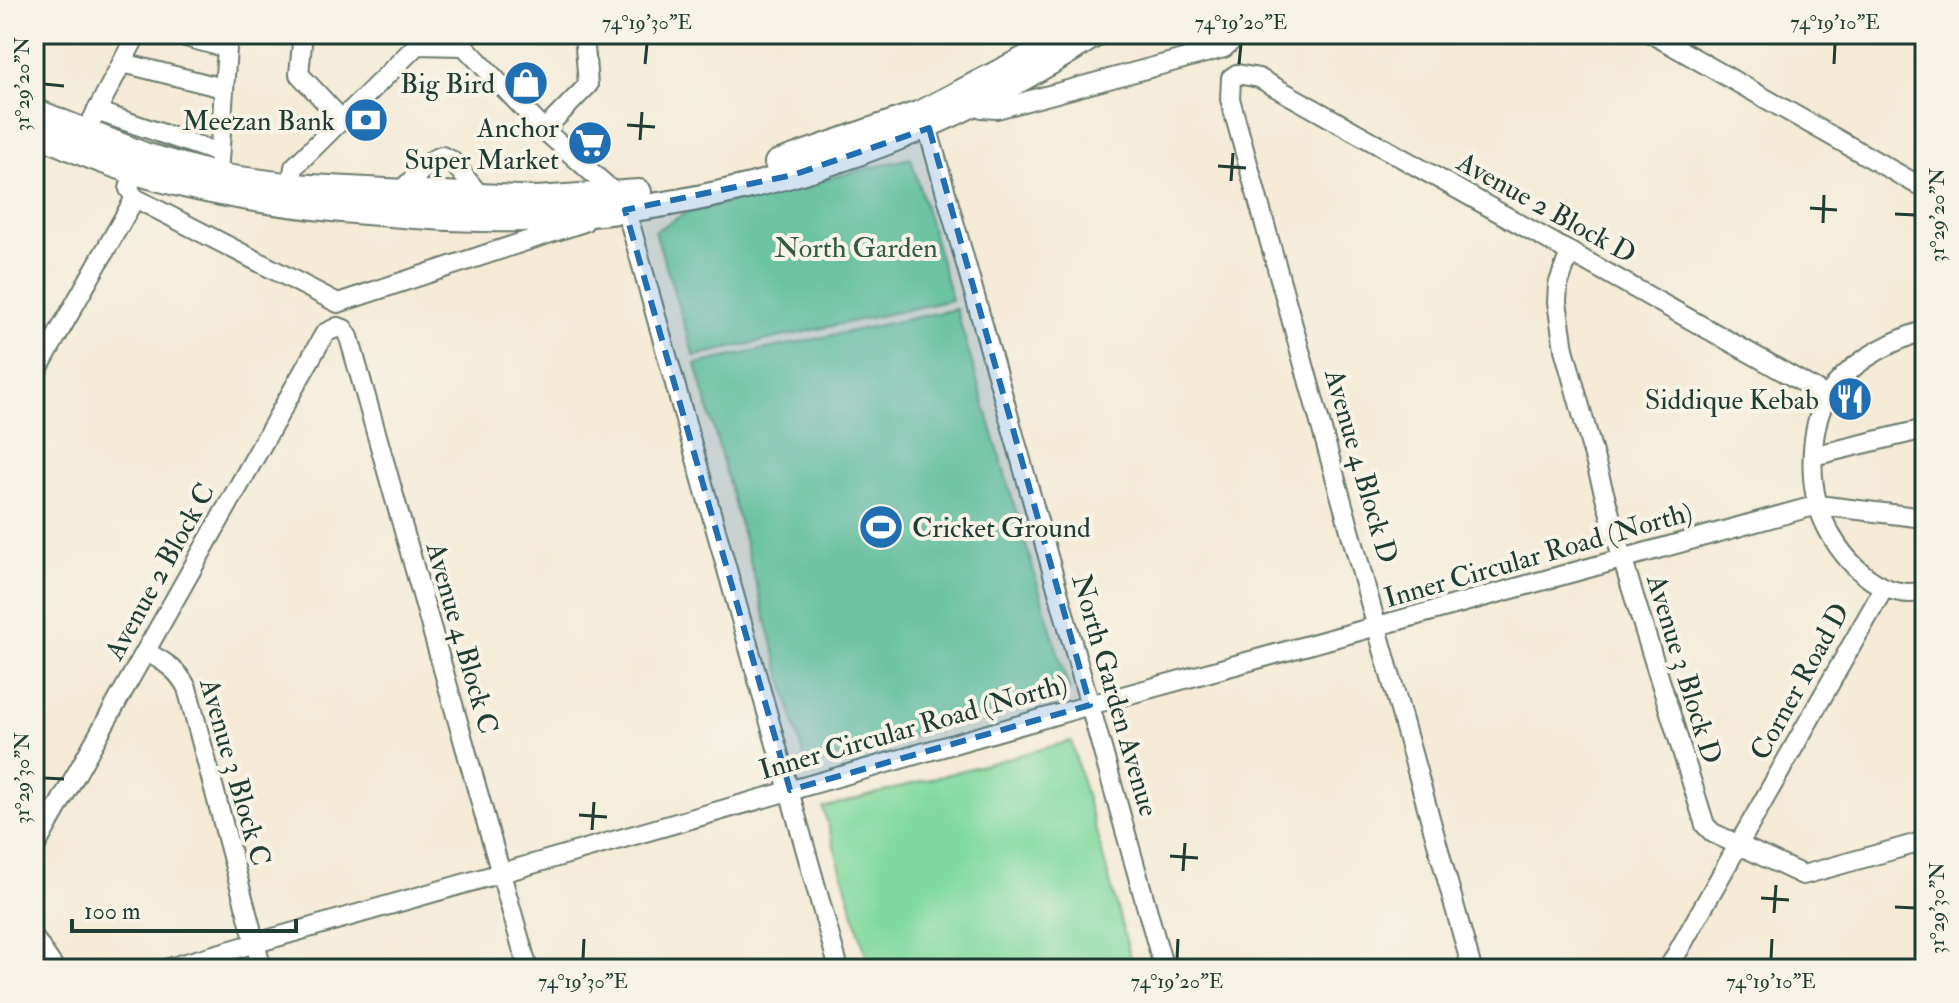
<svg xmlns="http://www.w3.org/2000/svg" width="1959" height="1003" font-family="'IM FELL Double Pica',serif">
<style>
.green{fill:#80d99e;stroke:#508b69;stroke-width:2}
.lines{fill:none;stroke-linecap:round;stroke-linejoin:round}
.minor-casing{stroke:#6a7a6c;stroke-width:22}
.major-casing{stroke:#6a7a6c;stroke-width:28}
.minor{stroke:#fff;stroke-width:18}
.major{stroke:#fff;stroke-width:24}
.marked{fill:#1f6fb2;fill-opacity:0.2;stroke:#1f6fb2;stroke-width:6;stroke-dasharray:16 10;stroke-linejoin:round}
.ticks{fill:none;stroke:#1f3d34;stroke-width:3}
.labels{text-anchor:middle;stroke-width:8;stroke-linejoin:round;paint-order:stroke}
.poi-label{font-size:28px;fill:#1f3d34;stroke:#f7f3e8;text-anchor:end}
.street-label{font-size:28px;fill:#1f3d34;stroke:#f7f3e8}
.park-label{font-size:28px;fill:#325c49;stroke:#f7f3e8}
.neatline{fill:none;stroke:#1f3d34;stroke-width:3}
.ticks-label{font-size:20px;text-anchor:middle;fill:#1f3d34}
</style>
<rect width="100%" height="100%" fill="#f7f3e8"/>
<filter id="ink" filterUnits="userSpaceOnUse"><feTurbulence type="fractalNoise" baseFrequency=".0125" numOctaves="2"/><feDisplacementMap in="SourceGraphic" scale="16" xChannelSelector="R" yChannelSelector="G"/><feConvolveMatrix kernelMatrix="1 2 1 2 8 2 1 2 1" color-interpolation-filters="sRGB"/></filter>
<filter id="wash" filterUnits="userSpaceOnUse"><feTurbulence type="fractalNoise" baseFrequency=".006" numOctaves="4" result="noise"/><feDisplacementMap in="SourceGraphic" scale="32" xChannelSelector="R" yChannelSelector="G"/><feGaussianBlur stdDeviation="1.8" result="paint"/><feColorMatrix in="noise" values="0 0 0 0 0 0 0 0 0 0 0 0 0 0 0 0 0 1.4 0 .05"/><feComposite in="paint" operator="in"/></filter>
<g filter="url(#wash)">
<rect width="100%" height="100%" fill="#f4ead5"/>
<!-- green -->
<g class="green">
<path d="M911,158L952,300L694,356L655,231L688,212Z"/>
<path d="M956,309L1069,690L806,766L696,364Z"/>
<path d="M1071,741L1134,969H870L823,808Z"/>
</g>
</g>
<g filter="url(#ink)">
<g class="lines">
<!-- minor casing -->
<g class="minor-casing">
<g id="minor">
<path d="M174,34L226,48"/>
<path d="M303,34L299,74L342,120"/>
<path d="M1652,34L1925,189"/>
<path d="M123,63L223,88"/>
<path d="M1237,74L1231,78L1230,99L1472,969"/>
<path d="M1237,74L1259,78L1827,396"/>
<path d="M979,103L982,108L997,109L1224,48L1239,34"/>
<path d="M96,111L219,153"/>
<path d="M924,115L1164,969"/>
<path d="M92,120L137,34"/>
<path d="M544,130L588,85L584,34"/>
<path d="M133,171L129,189L135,198L338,303L584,222"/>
<path d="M217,188L228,34"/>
<path d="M397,194L434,159L442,156L451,160L482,198"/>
<path d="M290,196L294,167L417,45L464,46L544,130L617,195L631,227L839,969"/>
<path d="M1570,252L1558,285L1557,302L1564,349L1623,561L1705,825L1713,833L1803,875L1925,841"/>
<path d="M338,327L344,329L349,337L528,969"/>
<path d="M1925,330C1890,342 1850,362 1829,394C1811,421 1809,471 1817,502C1829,547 1875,604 1925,591"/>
<path d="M34,376L135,198"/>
<path d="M1813,456L1925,429"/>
<path d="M146,652C164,661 178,670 187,688L262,969"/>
<path d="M34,849L325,333L338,327"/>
<path d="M34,938L55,969"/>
<path d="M165,969L1090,705L1818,505L1916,517"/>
<path d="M1668,969L1884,588"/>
</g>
</g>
<!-- major casing -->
<g class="major-casing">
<g id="major">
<path d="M34,111L144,155L218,176L292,186L537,199L639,192"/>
<path d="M34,131C130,180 236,200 342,210C414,216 487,223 559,217C754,202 933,140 1096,34"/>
<path d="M777,163L923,112L1040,51"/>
</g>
</g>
<!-- minor -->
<use href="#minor" class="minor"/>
<!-- major -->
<use href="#major" class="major"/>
</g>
</g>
<!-- marked area -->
<path class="marked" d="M929,128L1090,705L790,790L625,210L793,175Z"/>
<!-- ticks -->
<path class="ticks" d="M645,64L647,44M1239,64L1241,44M1834,64L1835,44M44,84L64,86M627,125L655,127M640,140L642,112M1218,166L1246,168M1231,181L1233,153M1810,208L1837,210M1895,214L1915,215M1823,223L1824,195M44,778L64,779M579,815L607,817M592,830L594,802M1170,856L1198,858M1183,871L1185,843M1761,898L1789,900M1895,907L1915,908M1774,913L1776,885M583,959L584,939M1177,959L1178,939M1771,959L1772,939"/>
<!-- icons -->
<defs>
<g id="shop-disc" transform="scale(2.3)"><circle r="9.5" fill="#1f6fb2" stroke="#f7f3e8"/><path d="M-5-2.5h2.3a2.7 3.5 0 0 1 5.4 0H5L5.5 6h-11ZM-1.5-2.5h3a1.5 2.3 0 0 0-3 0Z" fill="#fff"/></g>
<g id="bank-disc" transform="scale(2.3)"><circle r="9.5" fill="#1f6fb2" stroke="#f7f3e8"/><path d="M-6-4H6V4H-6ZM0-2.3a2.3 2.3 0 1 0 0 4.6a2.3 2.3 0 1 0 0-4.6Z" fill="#fff"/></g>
<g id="supermarket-disc" transform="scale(2.3)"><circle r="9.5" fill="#1f6fb2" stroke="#f7f3e8"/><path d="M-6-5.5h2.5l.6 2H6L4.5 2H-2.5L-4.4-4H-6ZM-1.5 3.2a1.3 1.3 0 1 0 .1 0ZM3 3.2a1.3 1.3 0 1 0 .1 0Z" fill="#fff"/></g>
<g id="restaurant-disc" transform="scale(2.3)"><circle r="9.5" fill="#1f6fb2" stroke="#f7f3e8"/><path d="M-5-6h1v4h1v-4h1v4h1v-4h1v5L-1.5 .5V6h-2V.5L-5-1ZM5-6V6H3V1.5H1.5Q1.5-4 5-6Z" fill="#fff"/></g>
<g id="stadium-disc" transform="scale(2.3)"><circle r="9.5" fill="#1f6fb2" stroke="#f7f3e8"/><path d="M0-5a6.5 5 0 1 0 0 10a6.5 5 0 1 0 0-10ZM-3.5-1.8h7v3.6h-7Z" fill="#fff"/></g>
</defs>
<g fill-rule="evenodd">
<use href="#shop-disc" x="526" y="83"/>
<use href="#bank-disc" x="366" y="120"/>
<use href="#supermarket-disc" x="590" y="143"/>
<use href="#restaurant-disc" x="1850" y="399"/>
<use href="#stadium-disc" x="881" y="527"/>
</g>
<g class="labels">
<!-- poi labels -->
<g class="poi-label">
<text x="495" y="93">Big Bird</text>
<text x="335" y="130">Meezan Bank</text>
<text x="559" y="137">Anchor<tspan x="559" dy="32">Super Market</tspan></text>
<text x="1819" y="409">Siddique Kebab</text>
<text x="912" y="537" text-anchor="start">Cricket Ground</text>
</g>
<!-- street labels -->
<g class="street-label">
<text transform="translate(1547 207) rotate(29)" y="10">Avenue 2 Block D</text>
<text transform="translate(1362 466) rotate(74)" y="10">Avenue 4 Block D</text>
<text transform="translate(1538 554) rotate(-16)" y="10">Inner Circular Road (North)</text>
<text transform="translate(159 571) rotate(-61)" y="10">Avenue 2 Block C</text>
<text transform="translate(463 638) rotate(74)" y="10">Avenue 4 Block C</text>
<text transform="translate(1685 669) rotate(73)" y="10">Avenue 3 Block D</text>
<text transform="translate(1799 681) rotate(-61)" y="10">Corner Road D</text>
<text transform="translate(1116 695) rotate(74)" y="10">North Garden Avenue</text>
<text transform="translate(913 726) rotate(-16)" y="10">Inner Circular Road (North)</text>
<text transform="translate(236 772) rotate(74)" y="10">Avenue 3 Block C</text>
</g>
<!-- park labels -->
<g class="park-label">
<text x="856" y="257">North Garden</text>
</g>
</g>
<!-- margin -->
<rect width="1959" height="1003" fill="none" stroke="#f7f3e8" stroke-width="88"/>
<!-- scale -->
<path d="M72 919v12h224v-12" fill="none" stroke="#1f3d34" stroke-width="4"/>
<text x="84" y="919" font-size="24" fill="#1f3d34" stroke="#f7f3e8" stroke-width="6" paint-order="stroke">100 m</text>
<rect x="44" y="44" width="1871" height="915" class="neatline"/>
<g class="ticks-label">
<text x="647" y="29">74°19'30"E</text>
<text x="1241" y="29">74°19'20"E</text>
<text x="1835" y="29">74°19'10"E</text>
<text transform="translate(22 84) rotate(-90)" y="7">31°29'20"N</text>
<text transform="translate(1937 215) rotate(-90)" y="7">31°29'20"N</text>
<text transform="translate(22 778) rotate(-90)" y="7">31°29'30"N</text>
<text transform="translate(1937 908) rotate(-90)" y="7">31°29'30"N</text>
<text x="583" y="988">74°19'30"E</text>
<text x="1177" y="988">74°19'20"E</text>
<text x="1771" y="988">74°19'10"E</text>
</g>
</svg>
